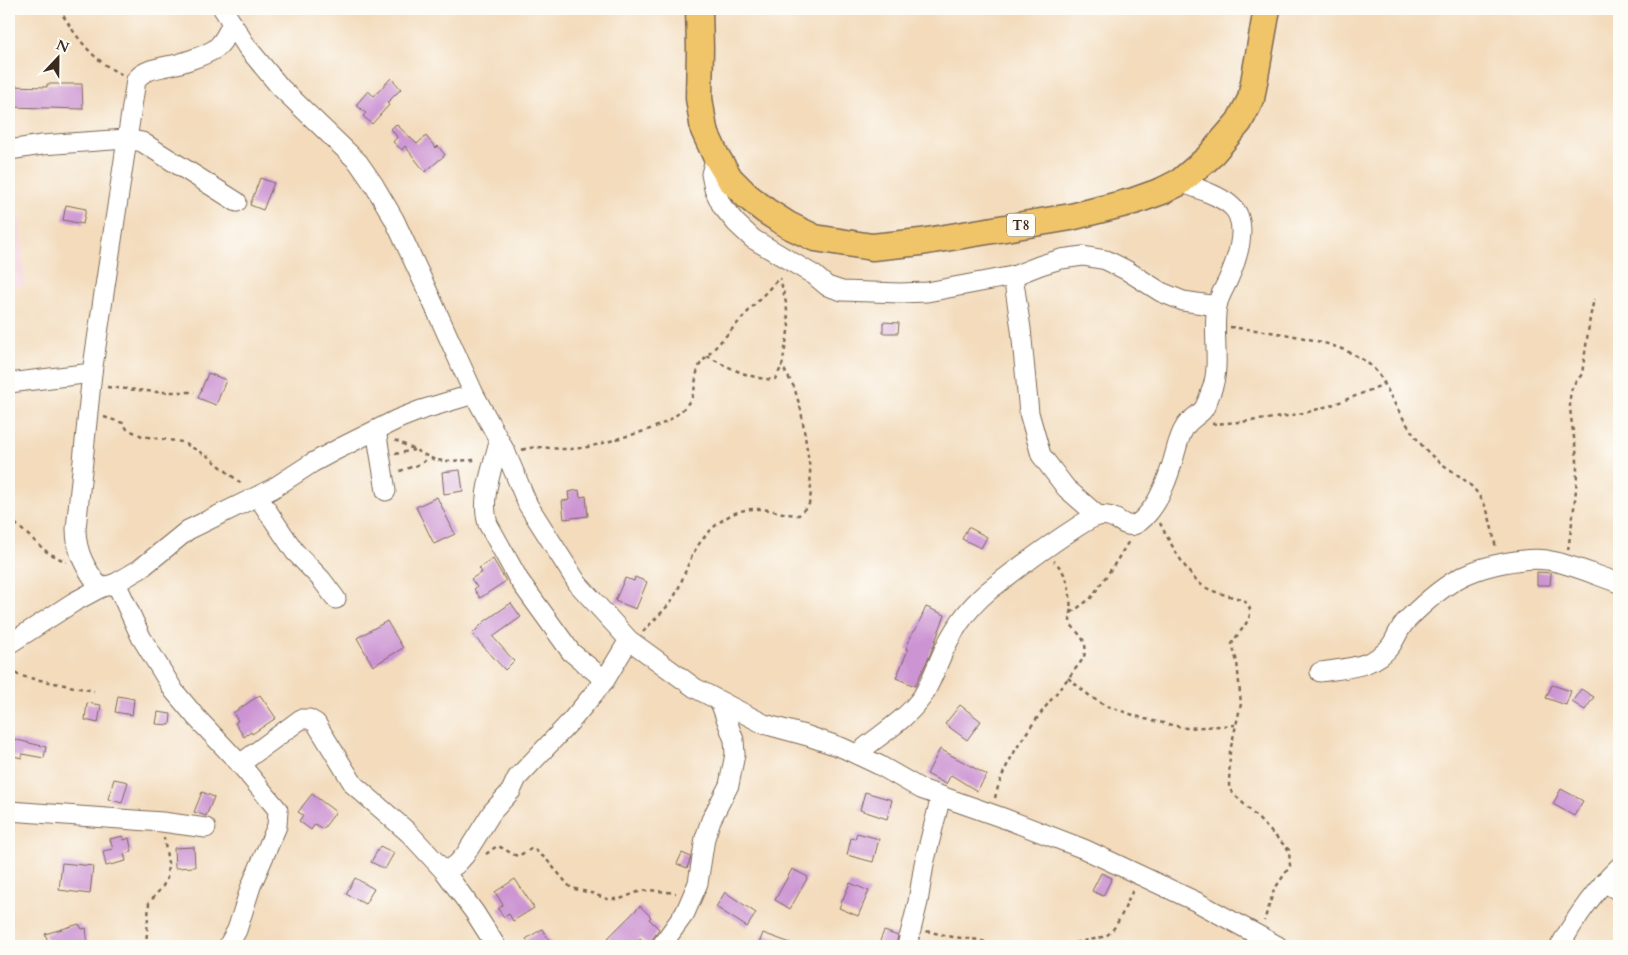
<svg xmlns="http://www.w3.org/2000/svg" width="1628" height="955" font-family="Cardo,serif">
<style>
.built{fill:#f4cfdc}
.building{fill:#cc94d3}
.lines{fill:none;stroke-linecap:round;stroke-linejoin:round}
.minor-casing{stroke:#7b6855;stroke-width:21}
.highway-casing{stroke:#7b6855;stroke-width:29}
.path{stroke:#7b6855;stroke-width:2.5;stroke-dasharray:4 4;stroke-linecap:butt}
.minor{stroke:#fff;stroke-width:19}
.highway{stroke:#f0c469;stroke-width:26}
.labels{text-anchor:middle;stroke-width:5;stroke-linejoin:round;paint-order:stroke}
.shield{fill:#fdfcf7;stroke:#75695f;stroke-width:1}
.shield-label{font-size:14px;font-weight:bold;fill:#3b2a1e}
</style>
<rect width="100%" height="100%" fill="#fdfcf7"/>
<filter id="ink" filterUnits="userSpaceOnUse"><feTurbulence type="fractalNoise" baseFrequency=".02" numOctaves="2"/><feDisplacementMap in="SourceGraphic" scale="10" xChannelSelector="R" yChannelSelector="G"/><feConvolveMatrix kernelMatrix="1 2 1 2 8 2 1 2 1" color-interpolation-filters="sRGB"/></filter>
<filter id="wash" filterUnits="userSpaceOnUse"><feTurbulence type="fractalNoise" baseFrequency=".0096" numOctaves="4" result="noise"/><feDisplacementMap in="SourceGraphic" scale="20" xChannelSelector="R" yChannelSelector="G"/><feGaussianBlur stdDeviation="1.12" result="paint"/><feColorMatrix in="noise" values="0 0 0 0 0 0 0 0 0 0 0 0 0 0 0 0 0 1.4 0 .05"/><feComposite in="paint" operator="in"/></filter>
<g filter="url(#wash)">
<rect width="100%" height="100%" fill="#f3dbbc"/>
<!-- built -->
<path class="built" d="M9,153H14L25,285L9,287Z"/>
<g id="blocks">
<!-- building -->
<g class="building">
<path d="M391,78L401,89L387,103L389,105L372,124L363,116L366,113L356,105L368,91L374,96Z"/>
<path d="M47,84H82L83,109L9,107V86L47,87Z"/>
<path d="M396,124L417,144L426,136L436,148L438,146L445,155L425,172L405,146L402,150L393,142L397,137L391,129Z"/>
<path d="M260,178L274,183L263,210L250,205Z"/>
<path d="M66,205L86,209L83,224L63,220Z"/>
<path d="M883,322L899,323L898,333H883Z"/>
<path d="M208,373L226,380L216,405L198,398Z"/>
<path d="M460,470L463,491L444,494L442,472Z"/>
<path d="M579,490L580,497L586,496L588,516L564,519L562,501L569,500L568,492Z"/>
<path d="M437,497L455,534L434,544L416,507Z"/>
<path d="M968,527L987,537L981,548L962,539Z"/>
<path d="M493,559L506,581L480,598L474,589L477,587L471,579L482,572L479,568Z"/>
<path d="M1537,572L1551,573L1550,585H1537Z"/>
<path d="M635,577L647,582L636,609L615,601L625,578L634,581Z"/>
<path d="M511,603L521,617L493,637L514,661L505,670L472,634L485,621Z"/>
<path d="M926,607L945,615L930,655L915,686L896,678L908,650L906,649L913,631H915Z"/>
<path d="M387,621L403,648L373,666L357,638Z"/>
<path d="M1552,685L1571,691L1566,705L1546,698Z"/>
<path d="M1581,689L1594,697L1585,710L1572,702Z"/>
<path d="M260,695L276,718L252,734L251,732L244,737L235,723L238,721L233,713Z"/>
<path d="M118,696L134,699L132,715L115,712Z"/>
<path d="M87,703L101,705L98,723L85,720Z"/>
<path d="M960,705L981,721L967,740L945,724Z"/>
<path d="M158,712L171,714L170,725L156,724Z"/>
<path d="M9,738L46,747L44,758L22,754V758L9,755Z"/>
<path d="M940,749L987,775L977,791L951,775L946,784L927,774Z"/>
<path d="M114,779L128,782L122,803L108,799Z"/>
<path d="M1561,789L1583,801L1574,816L1553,804Z"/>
<path d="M202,792L214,797L206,816L194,812Z"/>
<path d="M865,792L892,800L887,819L860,810Z"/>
<path d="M312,794L336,812L323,829L315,824L311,830L299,821L303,815L298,812Z"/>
<path d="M857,833L879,839L873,862L847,855L851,838L855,839Z"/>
<path d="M123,836L124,840L129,838L132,852L124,854L126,861L106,866L103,851L113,849L110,839Z"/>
<path d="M380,846L394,853L385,869L371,862Z"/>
<path d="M194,847L195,867L175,868L174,848Z"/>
<path d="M682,853L691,857L687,868L677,864Z"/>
<path d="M62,863L93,866L90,894L59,890Z"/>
<path d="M792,869L808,877L790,909L775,900Z"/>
<path d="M1101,873L1112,878L1103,896L1092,891Z"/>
<path d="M355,878L374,889L365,904L346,894Z"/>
<path d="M515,879L534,908L513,921L509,914L504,917L498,909L503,905L495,892Z"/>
<path d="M850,883L869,891L858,916L839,908Z"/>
<path d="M725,892L756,913L747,927L716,907Z"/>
<path d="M640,906L651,917L649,919L659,929L652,940L650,946L640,938L632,946H616L608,938Z"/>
<path d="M79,924L82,929L86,928L88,946H50L45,934Z"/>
<path d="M542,929L553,946H531L526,939Z"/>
<path d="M884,931L898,936L896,946H878Z"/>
<path d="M763,933L796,945L795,946H758Z"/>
</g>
</g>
</g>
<g filter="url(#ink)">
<use href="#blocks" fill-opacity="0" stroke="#7b6855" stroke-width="1"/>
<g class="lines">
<!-- minor casing -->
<g class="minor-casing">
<g id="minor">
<path d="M223,9L247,47L280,87L358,162L374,185L394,219L428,292L474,394L506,453L528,505L578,584L629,640L695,688L764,724L808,736L843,748L879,765L921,789L1006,819L1084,849L1197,902L1278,946"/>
<path d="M9,150L42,145L126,139L142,142L237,202"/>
<path d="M716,156L711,174L714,189L722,206L736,223L753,239L814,275L827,286L842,291L900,293L927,292L1013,276L1041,265L1061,259L1083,256L1106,260L1126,270L1161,292L1183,301L1217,306"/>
<path d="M1013,276L1021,329L1029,413L1041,455L1066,488L1098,516"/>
<path d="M9,383L92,373"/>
<path d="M376,430L386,491"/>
<path d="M499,441C493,467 480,498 488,524L519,580L571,652L605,680"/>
<path d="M258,497L295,552L321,579L336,599"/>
<path d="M116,583L141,637L174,691L195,716L240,764L278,810L277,826L251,886L237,930L228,946"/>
<path d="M100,588C86,569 76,553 76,529L92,373L136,80C143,70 155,69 167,66C180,64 204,56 215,49C224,42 228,32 232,23"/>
<path d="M9,644L74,602L100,588L116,583L140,569L188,530L272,489L312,463L338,449L398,419L421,410L474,394"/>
<path d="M1320,672C1345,668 1376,668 1392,644C1397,636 1400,626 1408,619C1424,603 1444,585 1465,575C1486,565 1524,557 1547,560C1571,564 1595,575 1619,583"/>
<path d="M857,754C879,735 905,721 922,697C931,683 937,665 944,650C956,624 973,602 996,585C1022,565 1049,545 1077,527C1083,523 1091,518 1098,516C1123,511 1125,543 1150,511C1162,496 1169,475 1174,457C1177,447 1179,436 1185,427C1189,420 1196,417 1202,411C1207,406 1209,396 1212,389C1221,365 1212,332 1217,306C1219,296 1224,289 1228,280C1236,262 1246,234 1238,215C1231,198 1196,188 1180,182"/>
<path d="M240,764L301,719H309L316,723L354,785L409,833L445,872L475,913L496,946"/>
<path d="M9,811L162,822L206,828"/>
<path d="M445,872L457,864L465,855L492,812L511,791L517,778L571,721L605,680L629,640"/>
<path d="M1604,882L1619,891"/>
<path d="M661,946L685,913L698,883L705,838L711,820L729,785L735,754L734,740L720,702"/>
<path d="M907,946L918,902L924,864L941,796"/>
<path d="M1560,946C1576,917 1595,890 1619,867"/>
</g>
</g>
<!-- highway casing -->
<g class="highway-casing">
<path id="highway" d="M699,9L700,48L699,98L704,130L716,156L730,179L747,196L766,211L788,225L815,238L872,247L921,242L1071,217L1134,201L1162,191L1180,182L1208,158L1239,122L1251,99L1267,9"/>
</g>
<!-- path -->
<g class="path">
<path d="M59,9C75,35 93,62 123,75"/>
<path d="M1230,327C1271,332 1354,339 1379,375C1384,381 1387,389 1390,395C1399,412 1413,436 1426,450C1442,468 1467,476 1480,497C1490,511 1492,531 1496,548"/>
<path d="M707,356C725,366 754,381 775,379L782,366"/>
<path d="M107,387L156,392H195"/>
<path d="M104,417L123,423L127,429L142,436L182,442L209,457L243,485"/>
<path d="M1212,424C1243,422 1276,419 1308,412C1334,405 1359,395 1384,384"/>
<path d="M395,440L435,460L445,461L477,460"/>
<path d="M522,450C539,444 554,450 571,449C588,448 604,443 620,438C645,431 672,425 689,402C698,390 693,375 701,363L779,278"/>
<path d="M395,454L414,450"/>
<path d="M400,471L420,464L429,458"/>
<path d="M9,518L47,552L66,562"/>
<path d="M1160,523C1166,536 1188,575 1199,583C1211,593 1229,595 1243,600C1262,614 1238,630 1232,644L1237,662L1241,704L1230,751L1229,785L1230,790L1289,850L1290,866L1274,890L1264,921"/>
<path d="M1568,550C1572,522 1577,494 1577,466C1578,446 1564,402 1573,386C1575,381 1579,379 1582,374L1590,318L1594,299"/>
<path d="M1071,613L1091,598L1114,565L1129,541"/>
<path d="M643,632C653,620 666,610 674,597C682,583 686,567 694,552C706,531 729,509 754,509C769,508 784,515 799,515L809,504L811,493L810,469L801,410L794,387L782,366L789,326L786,303L780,278"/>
<path d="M9,669L20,676L94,691"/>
<path d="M1068,678L1091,697L1104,705L1145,719L1186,728L1235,725"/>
<path d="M995,798C1006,749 1054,698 1083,659C1090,641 1080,637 1070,623C1071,599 1072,578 1054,561"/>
<path d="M486,854L497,846C505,848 510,854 518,856L531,849H534L546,859L571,888L591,893L607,899H620L638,892L649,890L676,893"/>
<path d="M926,931L953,937L979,940L997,946"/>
<path d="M146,946L149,903L163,886L167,878L168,863L164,838"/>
<path d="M1060,946C1072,942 1098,940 1107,935C1118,928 1127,902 1133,890"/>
</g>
<!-- minor -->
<use href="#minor" class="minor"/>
<!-- highway -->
<use href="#highway" class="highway"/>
</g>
</g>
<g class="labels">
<!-- shield labels -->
<rect class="shield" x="1007" y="213.5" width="28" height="23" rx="4"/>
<g class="shield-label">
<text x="1021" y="230">T8</text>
</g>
</g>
<!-- margin -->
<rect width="1628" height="955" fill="none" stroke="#fdfcf7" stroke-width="30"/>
<!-- north arrow -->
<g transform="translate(58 58) rotate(22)" stroke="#fdfcf7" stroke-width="4" paint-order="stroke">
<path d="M0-4L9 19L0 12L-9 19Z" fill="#3b2a1e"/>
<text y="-8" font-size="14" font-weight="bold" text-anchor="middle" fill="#3b2a1e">N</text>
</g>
</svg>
